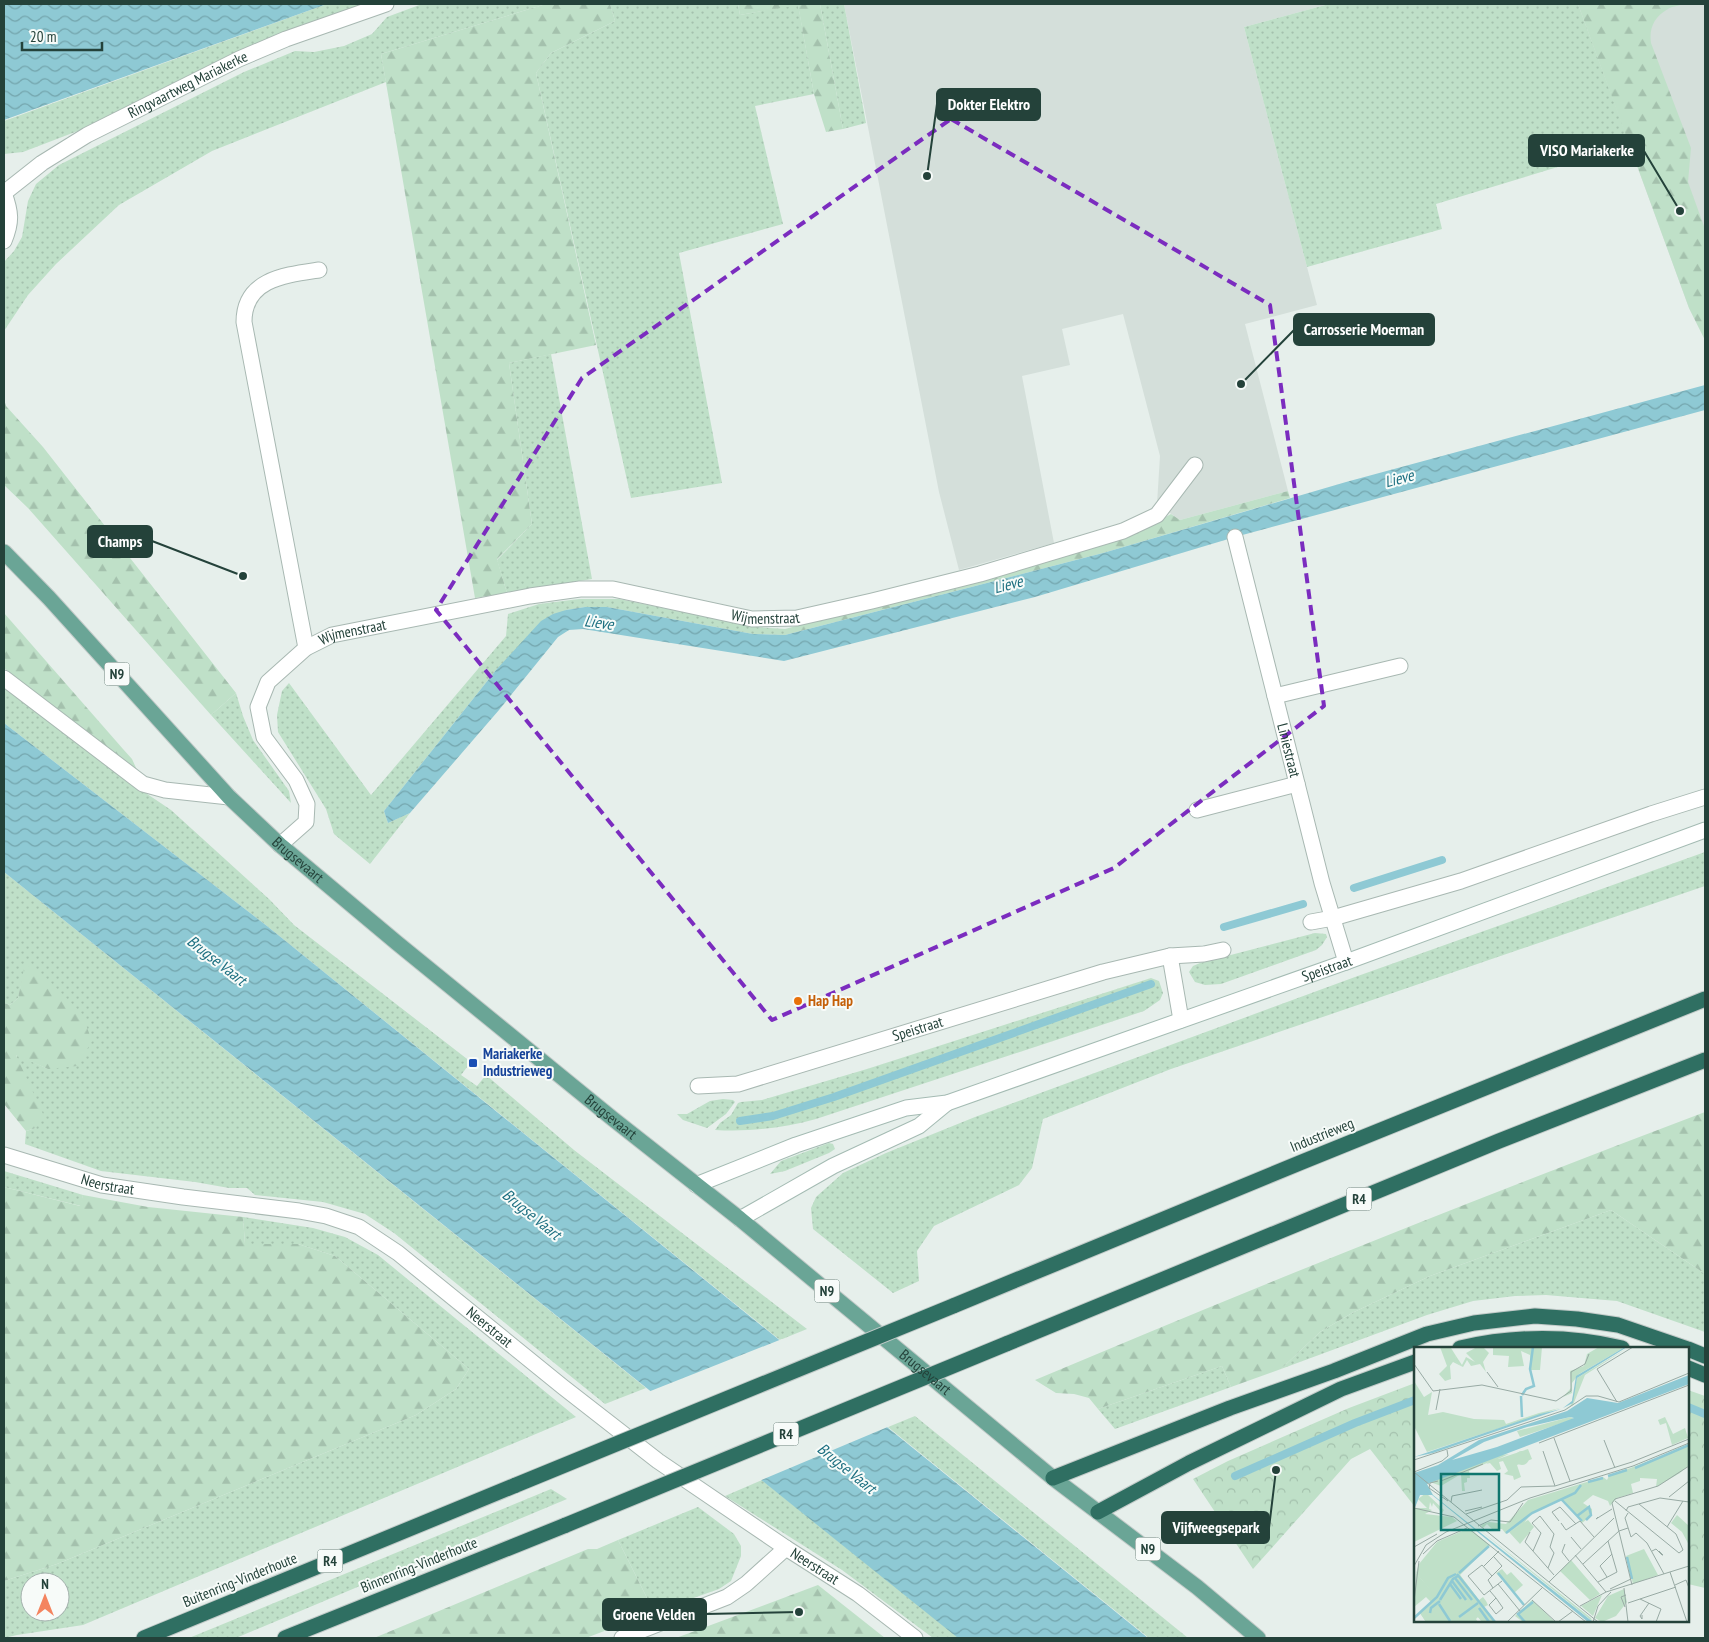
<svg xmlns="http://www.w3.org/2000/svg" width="1709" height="1642" font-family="'PT Sans Narrow',sans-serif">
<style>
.built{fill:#d4dfda}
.grass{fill:url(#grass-dots);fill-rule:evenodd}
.forest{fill:url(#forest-firs)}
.park{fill:url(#park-crowns)}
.water{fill:url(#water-waves)}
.pier{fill:#e6efeb}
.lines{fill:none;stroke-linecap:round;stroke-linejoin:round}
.stream{stroke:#8ec9d4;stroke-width:8}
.street-casing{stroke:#a8b8b2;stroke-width:17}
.secondary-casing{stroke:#a4bbb3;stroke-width:17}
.primary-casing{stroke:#c2cac8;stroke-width:17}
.highway-casing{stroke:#c2cac8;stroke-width:17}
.street{stroke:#fff;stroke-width:15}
.secondary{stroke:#fff;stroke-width:15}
.primary{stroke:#6aa596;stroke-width:15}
.highway{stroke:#2f6f62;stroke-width:15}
.highway-bridge-casing{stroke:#c2cac8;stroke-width:17;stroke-linecap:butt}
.highway-bridge{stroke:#2f6f62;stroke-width:15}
.marked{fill:none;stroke:#7b2cbf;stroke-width:4;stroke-dasharray:10 6;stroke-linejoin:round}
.food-dot{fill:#e8710a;stroke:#f7fbf9;stroke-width:2}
.transit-dot{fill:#1a4fb4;stroke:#f7fbf9;stroke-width:2}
.labels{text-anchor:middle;stroke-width:4;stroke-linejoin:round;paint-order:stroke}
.shield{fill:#f7fbf9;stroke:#637a73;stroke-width:1}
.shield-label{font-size:14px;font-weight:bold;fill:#24423a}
.street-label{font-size:15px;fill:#24423a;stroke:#f7fbf9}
.food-label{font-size:15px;font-weight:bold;fill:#c56008;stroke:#f7fbf9;text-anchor:start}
.transit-label{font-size:15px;font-weight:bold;fill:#164399;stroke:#f7fbf9;text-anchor:start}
.water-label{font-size:16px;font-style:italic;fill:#1c6f80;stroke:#f7fbf9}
.inset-river{fill:none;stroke:#8ec9d4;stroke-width:2.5}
.inset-road{fill:none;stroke:#98aaa4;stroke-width:1}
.view{fill:#0f766e;fill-opacity:0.15;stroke:#0f766e;stroke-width:2.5}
.inset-edge{fill:none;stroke:#24423a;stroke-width:2.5}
.leader{fill:none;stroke:#24423a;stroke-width:2}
.callout-dot{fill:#24423a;stroke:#f7fbf9;stroke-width:2}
.callout{fill:#24423a;stroke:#24423a;stroke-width:2}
.callout-label{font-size:16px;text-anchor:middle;font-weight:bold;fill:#fff}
</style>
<defs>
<pattern id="grass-dots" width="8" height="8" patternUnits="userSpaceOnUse" patternTransform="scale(1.25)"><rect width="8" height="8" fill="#bfe0c8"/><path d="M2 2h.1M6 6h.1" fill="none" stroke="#a4c1ad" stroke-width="1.8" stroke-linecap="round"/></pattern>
<pattern id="forest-firs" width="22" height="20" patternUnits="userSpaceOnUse" patternTransform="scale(1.25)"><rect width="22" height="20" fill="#bfe0c8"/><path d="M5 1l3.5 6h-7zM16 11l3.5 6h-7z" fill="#a4c1ad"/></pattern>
<pattern id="park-crowns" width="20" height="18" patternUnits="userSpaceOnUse" patternTransform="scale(1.25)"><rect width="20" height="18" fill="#bfe0c8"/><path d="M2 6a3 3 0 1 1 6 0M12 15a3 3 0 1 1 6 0" fill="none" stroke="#a4c1ad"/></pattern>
<pattern id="water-waves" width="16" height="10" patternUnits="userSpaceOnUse" patternTransform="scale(1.25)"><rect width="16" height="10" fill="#8ec9d4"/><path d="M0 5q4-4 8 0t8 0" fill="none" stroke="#74a5ad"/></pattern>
</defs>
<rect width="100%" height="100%" fill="#e6efeb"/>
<!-- built -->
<g class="built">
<path d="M844,4H1329L1244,27L1317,305L1245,324L1288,491L1180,520L1157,504L1160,456L1123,314L1062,329L1070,365L1022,376L1054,543L959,570L939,492L922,405Z"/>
<path d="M1578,4H1705V340L1689,308Z"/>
</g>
<!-- grass -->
<g class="grass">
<path d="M327,4H365L96,124L23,152L4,154V121Z"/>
<path d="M422,4H546L381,54L386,82L212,151L119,205L56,264L28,295L4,331V262L14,251L22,237L28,201L36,184L59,165L244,72L295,51L314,52L344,46L372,34L387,17Z"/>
<path d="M610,4H738L740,15L798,4L814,94L755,106L783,224L679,253L722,483L631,498L536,73L551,53L615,21Z"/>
<path d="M820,4H844L866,123L843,129Z"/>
<path d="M1329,4H1578L1630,145L1436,204L1442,229L1307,267L1244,27Z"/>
<path d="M551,354L592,579L507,593L497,560L532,524L509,363Z"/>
<path d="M579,599H619L755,627L785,629V635L753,634L607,607H585L566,610L496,670L384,811L388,823L410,813L370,864L334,834L326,809L278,732L277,715L282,691L289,683L371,795L506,636L508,614L539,604Z"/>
<path d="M4,687L113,771L171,810L269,899L294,925L471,1062L461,1075L477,1086L486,1075L574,1150L807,1329L780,1340L267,926L4,723Z"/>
<path d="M236,693L243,716L253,740L289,791L291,803L211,715Z"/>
<path d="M1705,852V886L1171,1069L1043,1119L1032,1168L1019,1185L934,1226L917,1251L919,1281L893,1293L813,1229L811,1208L816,1197L843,1173L886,1153L975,1117L1355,977Z"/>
<path d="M4,872L646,1388L605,1404L394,1233L365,1214L323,1202L255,1195L247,1188H229L195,1182L101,1171L25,1144L26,1131L36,1128L16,1054L48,1069L26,965L18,998L10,1005L4,1003Z"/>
<path d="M1315,933L1326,934L1327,937L1322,945L1316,950L1221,984L1205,985L1195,982L1189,972L1193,966L1200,963Z"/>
<path d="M1151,978L1159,981L1163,993L1160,1000L1144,1011L816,1119C783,1128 750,1132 715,1130L720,1123L731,1115L738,1103L741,1102L762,1100L867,1069Z"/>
<path d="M723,1099L733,1100L735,1102L726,1114L707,1128L683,1120L677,1114H687L710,1101Z"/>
<path d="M829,1143L833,1144L835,1149L829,1153L785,1171L770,1174L781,1161Z"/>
<path d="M4,1171L83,1195L81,1206L4,1187Z"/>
<path d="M1611,1210L1705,1274V1332L1617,1301L1546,1295L1515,1296L1473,1301L1427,1315L1281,1369L1320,1332L1352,1313L1430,1276Z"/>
<path d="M243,1217L313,1228L345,1237L378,1255L576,1417L83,1625L17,1635L4,1638V1581L57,1564L416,1415L456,1389L469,1369L335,1256L298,1244H245ZM30,1582H60V1612H30Z"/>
<path d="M1222,1366L1231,1387L1115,1429L1098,1409Z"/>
<path d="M915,1416L1188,1638H1149L888,1427Z"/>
<path d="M762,1480L959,1638H933L842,1570L725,1496Z"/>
<path d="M551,1489L567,1499L236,1638H189Z"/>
<path d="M698,1507L734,1534L741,1546V1556L731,1581L719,1589L654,1612L618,1540Z"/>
</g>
<!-- forest -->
<g class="forest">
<path d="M546,4H610L615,21L551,53L536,73L596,345L509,363L532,524L497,559L507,593L475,598L381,54Z"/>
<path d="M738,4H820L843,129L826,132L814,94L798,5L740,15Z"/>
<path d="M1578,4H1683C1679,6 1672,6 1668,9C1654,17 1649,28 1651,43L1691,148L1688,182L1705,229V340L1689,308Z"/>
<path d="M4,399L6,406L43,447L236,693L211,715L28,508L4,485Z"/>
<path d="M1288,491L1290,498L1103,553L785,635V629L1127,538L1171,514L1180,520Z"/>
<path d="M4,613L123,749L132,759L137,770L115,756L4,668Z"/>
<path d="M25,964L44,976L82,1014L92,1041L77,1066L48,1069L16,1055L43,1114L36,1128L26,1131L4,1104V1003L10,1005L18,998Z"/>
<path d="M1705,1112V1274L1611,1210L1430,1276L1352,1313L1320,1332L1281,1369L1231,1387L1222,1366L1098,1409L1089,1398L1074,1394L1056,1393L1035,1380C1257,1286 1480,1197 1705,1112Z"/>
<path d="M4,1187L80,1206L83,1195L148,1207L243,1217L245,1244H298L335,1256L469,1369L456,1389L416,1415L57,1564L4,1581Z"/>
<path d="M618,1540L654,1612L586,1638H374L588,1549H597Z"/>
<path d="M818,1585L885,1638H676Z"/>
</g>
<!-- park -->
<g class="park">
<path d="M1415,1383V1507L1370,1449L1351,1459L1253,1569L1193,1479L1228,1461L1349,1408Z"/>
<path d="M1688,1390L1705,1396V1588L1688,1584Z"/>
</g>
<!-- water -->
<g class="water">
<path d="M4,4H327L4,120Z"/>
<path d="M1705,385V410L1235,537L1035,597L784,661L583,629L569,630L558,637L499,710L410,813L388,823L384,811L496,670L541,621L553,614L566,610L585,607H607L753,634L785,635L1103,553L1346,482Z"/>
<path d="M4,723L267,926L1148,1638H958L4,872Z"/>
</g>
<!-- pier -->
<path class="pier" d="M782,1339L890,1426L759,1481L648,1392Z"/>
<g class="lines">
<!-- stream -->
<g class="stream">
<path d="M1354,888L1442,860"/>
<path d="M1224,927L1303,904"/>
<path d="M740,1121L773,1116L834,1097L1151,984"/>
<path d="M1688,1407L1705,1414"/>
<path d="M1235,1476L1355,1423L1415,1400"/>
</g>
<!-- street casing -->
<g class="street-casing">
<g id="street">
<path id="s1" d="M4,193L42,163L87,135L239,59L286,39L386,4"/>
<path d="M4,193C11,212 12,222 4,241"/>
<path id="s2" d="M1235,537L1322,883L1346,962"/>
<path d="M306,648L244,322C244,279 285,275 319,270"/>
<path d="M4,678L143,784L165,790L229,797"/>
<path d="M1275,696L1400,666"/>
<path d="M1197,810L1297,784"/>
<path id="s3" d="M280,845L306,822L307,804L296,780L264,737L258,707L268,682L306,648L332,635L530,596L580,589H613L752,619L797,618L872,601L980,574L1123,531L1157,515L1195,465"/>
<path d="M1311,922L1333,918L1461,881L1651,814L1705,797"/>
<path d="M1170,956L1181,1020"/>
<path id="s4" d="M698,1086L738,1084L1103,972L1170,956L1204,954L1223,950"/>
<path id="s5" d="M4,1155L102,1185L183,1197L299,1211L326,1216L359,1227L398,1253L563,1387L658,1461L786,1548L858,1594L915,1638"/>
<path d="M622,1638L727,1597L746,1584L786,1548"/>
</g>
</g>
<!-- secondary casing -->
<g class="secondary-casing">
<g id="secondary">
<path id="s6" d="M696,1185L796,1145L906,1108L947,1103L1346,962L1705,830"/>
<path d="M740,1219L833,1166L919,1126L947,1103"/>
</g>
</g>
<!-- primary casing -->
<g class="primary-casing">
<g id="primary">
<path id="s7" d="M4,552L49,598L229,797L280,845L397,943L613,1119L740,1219L1053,1478L1197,1587L1258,1638"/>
</g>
</g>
<!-- highway casing -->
<g class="highway-casing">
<g id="highway">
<path d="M953,1306L1302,1162L1705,999"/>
<path d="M1006,1344L1499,1141L1705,1060"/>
<path d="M1460,1348C1513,1336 1569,1335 1622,1348"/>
<path d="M1688,1349L1705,1356"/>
<path d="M1688,1368L1705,1375"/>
<path d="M1053,1478L1230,1408L1334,1371L1427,1334L1474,1323L1535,1316L1577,1319L1618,1325L1685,1348"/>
<path d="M1098,1512L1189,1463L1341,1389L1415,1362"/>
<path d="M144,1638L516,1485"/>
<path d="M285,1638L566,1525"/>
</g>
</g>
<!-- street -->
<use href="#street" class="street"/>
<!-- secondary -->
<use href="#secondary" class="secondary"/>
<!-- primary -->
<use href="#primary" class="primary"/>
<!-- highway -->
<use href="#highway" class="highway"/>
<!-- highway-bridge casing -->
<g class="highway-bridge-casing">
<g id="highway-bridge">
<path d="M516,1485L953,1306"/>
<path d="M566,1525L1006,1344"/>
</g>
</g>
<!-- highway-bridge -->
<use href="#highway-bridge" class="highway-bridge"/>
</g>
<!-- marked area -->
<path class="marked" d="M951,119L1270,305L1324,706L1114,868L772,1020L436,610L582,378Z"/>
<!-- markers -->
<circle class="food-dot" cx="798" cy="1001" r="5"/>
<rect class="transit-dot" x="468" y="1058" width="10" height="10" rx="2.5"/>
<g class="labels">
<!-- shield labels -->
<g class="shield">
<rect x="104.5" y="662.5" width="25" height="23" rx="4"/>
<rect x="1346.5" y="1187.5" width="25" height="23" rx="4"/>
<rect x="814.5" y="1279.5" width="25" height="23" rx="4"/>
<rect x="773.5" y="1422.5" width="25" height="23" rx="4"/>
<rect x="1135.5" y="1537.5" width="25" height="23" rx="4"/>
<rect x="317.5" y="1549.5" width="25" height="23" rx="4"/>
</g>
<g class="shield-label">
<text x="117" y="679">N9</text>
<text x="1359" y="1204">R4</text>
<text x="827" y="1296">N9</text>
<text x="786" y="1439">R4</text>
<text x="1148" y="1554">N9</text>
<text x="330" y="1566">R4</text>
</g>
<!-- street labels -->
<g class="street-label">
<text dy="5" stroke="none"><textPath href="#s1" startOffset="214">Ringvaartweg Mariakerke</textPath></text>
<text dy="5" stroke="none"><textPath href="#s3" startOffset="711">Wijmenstraat</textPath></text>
<text dy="5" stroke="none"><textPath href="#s3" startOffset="291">Wijmenstraat</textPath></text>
<text dy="5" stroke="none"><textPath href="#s2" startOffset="220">Liniestraat</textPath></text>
<text dy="5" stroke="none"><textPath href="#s7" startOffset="426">Brugsevaart</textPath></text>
<text dy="5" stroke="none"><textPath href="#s6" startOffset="668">Speistraat</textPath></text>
<text dy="5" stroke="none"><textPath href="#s4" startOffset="228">Speistraat</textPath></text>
<text dy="5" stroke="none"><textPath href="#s7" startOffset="831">Brugsevaart</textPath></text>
<text transform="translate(1322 1135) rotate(-22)" y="5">Industrieweg</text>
<text dy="5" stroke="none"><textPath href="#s5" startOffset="108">Neerstraat</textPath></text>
<text dy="5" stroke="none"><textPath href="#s5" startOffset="528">Neerstraat</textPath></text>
<text dy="5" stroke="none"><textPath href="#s7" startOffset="1236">Brugsevaart</textPath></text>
<text transform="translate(419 1565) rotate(-22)" y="5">Binnenring-Vinderhoute</text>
<text dy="5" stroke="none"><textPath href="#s5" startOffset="932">Neerstraat</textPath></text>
<text transform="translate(240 1580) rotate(-22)" y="5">Buitenring-Vinderhoute</text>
</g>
<!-- food labels -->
<g class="food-label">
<text x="808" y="1006">Hap Hap</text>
</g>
<!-- transit labels -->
<g class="transit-label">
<text x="483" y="1059">Mariakerke<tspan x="483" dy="17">Industrieweg</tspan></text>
</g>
<!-- water labels -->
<g class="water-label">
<text transform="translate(1399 478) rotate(-15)" y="6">Lieve</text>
<text transform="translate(1008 584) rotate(-15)" y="6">Lieve</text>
<text transform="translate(599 622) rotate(8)" y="6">Lieve</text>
<text transform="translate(217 960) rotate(38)" y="6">Brugse Vaart</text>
<text transform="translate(532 1214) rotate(39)" y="6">Brugse Vaart</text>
<text transform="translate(847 1468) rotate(39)" y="6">Brugse Vaart</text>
</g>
</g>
<!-- overview -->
<g transform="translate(1414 1347)">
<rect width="275" height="275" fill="#e6efeb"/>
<path d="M26,0L37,1L42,9L41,14L49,20L39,15L36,19L37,32L31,34L25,27L33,19ZM79,0H128L126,23H116V8L107,4L110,19L94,20L95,9L79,8ZM215,0L171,28L159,58L150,63L157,58L163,31ZM0,34L10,50L18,45L14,68L29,65L60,72L90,73L92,77L125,66L146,61L13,105L0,79ZM156,70L160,72L106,90L103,84ZM251,70L259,87L271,81L274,91L258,98L252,76L246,78L244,73ZM114,102L118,112L103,118L107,130L100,133L99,129L90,127L94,124L89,114L85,115L87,122L83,124L76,116L72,117L75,115L55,124L56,131H53V135L50,136L51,144H48L47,127L27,139L16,135L87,108L95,107L84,112ZM263,168L275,179V198L268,185L257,176ZM57,176L177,271L178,274ZM30,225L31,240L17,255L12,250L0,260L2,226L17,243Z" fill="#bfe0c8"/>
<path d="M63,0H69L75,6L69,15L72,25L66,17L57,19L53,13L49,20L40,14L42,9L48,18L52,10L61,15L52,6ZM185,0H211L165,27L158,36V46L149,50L157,41L156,24L170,19L173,7ZM12,146L30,163L28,166L19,156L18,160L16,155L15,162L18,163L11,167L38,170L43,174L0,195L1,161H13L4,152ZM55,181L76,198L46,228L65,253L69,250L72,254L74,258L70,260L79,271L68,275L64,270L12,275L6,266L22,250L2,226L5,217L23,195ZM188,248L179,269L167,259Z" fill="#bfe0c8"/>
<path d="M275,99V118L266,126L242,140L243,132L226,131V134L217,137L219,146L203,151L196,159L194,154L179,148L169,156L178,162V168L168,176L148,153L118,166L110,176L92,187L88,182H78L73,177L69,181L67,178L75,175L92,177L114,153L189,130L193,133L195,129ZM230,202L244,228L219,237L212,209ZM157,213L186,247L176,253L146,224ZM88,222L93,228L97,225L109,238L100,246L82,226ZM41,226L46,228L81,275H68L64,270L62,272L64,275H12L6,266L28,245L34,231ZM210,242L213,255L202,269L188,275L181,271L194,249ZM118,253L141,275H109L101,269Z" fill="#bfe0c8"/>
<path d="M101 111a7 7 0 1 1 14 0a7 7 0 1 1-14 0ZM114,173L120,180L106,197L95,185Z" fill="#bfe0c8"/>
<path d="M211,0H213L163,31L159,56L149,61L158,54L162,29ZM275,28V37L13,137L19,148L179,275H174L18,148H6L0,163V126L24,118L65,93L153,64L173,51L204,56ZM156,70L160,71L83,100L38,113L70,95L113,80ZM147,62L19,106L0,110L126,67Z" fill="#8ec9d4" fill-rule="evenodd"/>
<path class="inset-river" d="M108,48L112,42L120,39L116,22L119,0M107,49L108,70M221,121L275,98M194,129L213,123M174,135L189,131M148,153L168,174M163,169L175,160L177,168L172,173M92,186L118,166L161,146L167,138M213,210L218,232M45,226L75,199M84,226L110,258M43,227L81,275M41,231L58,253M38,234L52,253M36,237L47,252M26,253L39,232L44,229M25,257L36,274M65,261L75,275M16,266L17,261L26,254M45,270L64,256M0,271L23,250L34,231L42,227M111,275L104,267L119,255"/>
<path class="inset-road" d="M0,17L19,44L68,38L142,54L157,44V25L171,17L175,7M73,25L84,40M203,55L183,22L219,0M22,63L26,42M140,91L156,134M190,93L201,121M125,96L275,38M129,104L141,139M0,113L151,63L172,49H184L205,55L275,26M0,125L28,114L34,109L33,103M0,125L184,275M24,134L16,136L15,141L34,154M27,134L69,117M255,150L275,134M201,154L265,206L269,203L262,187L225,157M37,155L38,149L68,143M0,161L40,170L172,275M51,164L68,160M212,164L214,160L246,151L275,155M214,166L211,171L217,190L222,186L233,196L250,227M52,167L93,153L107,140L141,139L218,115L275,92M184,170L182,172L198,162M145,174L138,165L146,160L162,177M147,176L152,183L166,174L180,190M64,179L77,173L96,175L109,156M253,180L269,154M116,185L111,195L140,228M157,190L167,202M151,197L148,205L155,214M0,200L23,187M119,204L127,186L118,176L126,169L140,187L136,200L140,206L134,221M238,204L242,202L248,208H249L245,204M9,207L23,194L53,181M161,208L192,245M169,217L205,184L214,181M0,219L12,198L32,185L116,151L219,119L275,96M70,219L85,204M256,225L273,275M78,229L68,218L54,229L70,248L88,234M193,230L186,219L198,207M135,235L200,171M184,235L203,225L194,194M84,237L106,264M218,238L198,156L201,152L244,139L275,119M261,238L272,233L275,241M79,241L74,233L88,219L80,210M210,241L214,275M196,242L217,232M76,244L82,251L89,261L82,267L75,258L82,251M226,252L247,262L242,275M118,253L142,275M0,254L5,214M214,256L262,240M166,259L192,245L275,219M211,260L207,250L212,248M228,268V272L226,269L235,256M93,275L129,240M144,275L159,264M179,275L184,259L197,245"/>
<path class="view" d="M27,127H85V183H27Z"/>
<rect width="275" height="275" class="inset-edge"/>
</g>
<!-- callouts -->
<path class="leader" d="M927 176L937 104M1680 211L1644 151M1241 384L1294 330M243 576L152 541M1276 1470L1269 1528M799 1612L706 1614"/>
<g class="callout-dot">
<circle cx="927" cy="176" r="5"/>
<circle cx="1680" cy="211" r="5"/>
<circle cx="1241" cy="384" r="5"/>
<circle cx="243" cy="576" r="5"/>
<circle cx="1276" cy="1470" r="5"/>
<circle cx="799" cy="1612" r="5"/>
</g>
<g class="callout">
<rect x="937" y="89" width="103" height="31" rx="5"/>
<rect x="1529" y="135" width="115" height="31" rx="5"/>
<rect x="1294" y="314" width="140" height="31" rx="5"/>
<rect x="88" y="526" width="64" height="31" rx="5"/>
<rect x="1162" y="1512" width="107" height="31" rx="5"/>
<rect x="603" y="1599" width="103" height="31" rx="5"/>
</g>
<g class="callout-label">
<text x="989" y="110">Dokter Elektro</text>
<text x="1587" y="156">VISO Mariakerke</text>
<text x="1364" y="335">Carrosserie Moerman</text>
<text x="120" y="547">Champs</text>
<text x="1216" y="1533">Vijfweegsepark</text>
<text x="654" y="1620">Groene Velden</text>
</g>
<!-- border -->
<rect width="1709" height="1642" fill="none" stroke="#24423a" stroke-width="10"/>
<!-- north arrow -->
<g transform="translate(45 1597)"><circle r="24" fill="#f7fbf9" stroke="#a3b1ad"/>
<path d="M0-4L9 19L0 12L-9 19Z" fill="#f4845f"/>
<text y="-8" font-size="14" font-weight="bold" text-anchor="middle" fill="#24423a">N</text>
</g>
<!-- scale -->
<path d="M22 42v8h80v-8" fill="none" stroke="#24423a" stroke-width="2.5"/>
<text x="30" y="42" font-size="15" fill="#24423a" stroke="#f7fbf9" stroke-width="4" paint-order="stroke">20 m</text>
</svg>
